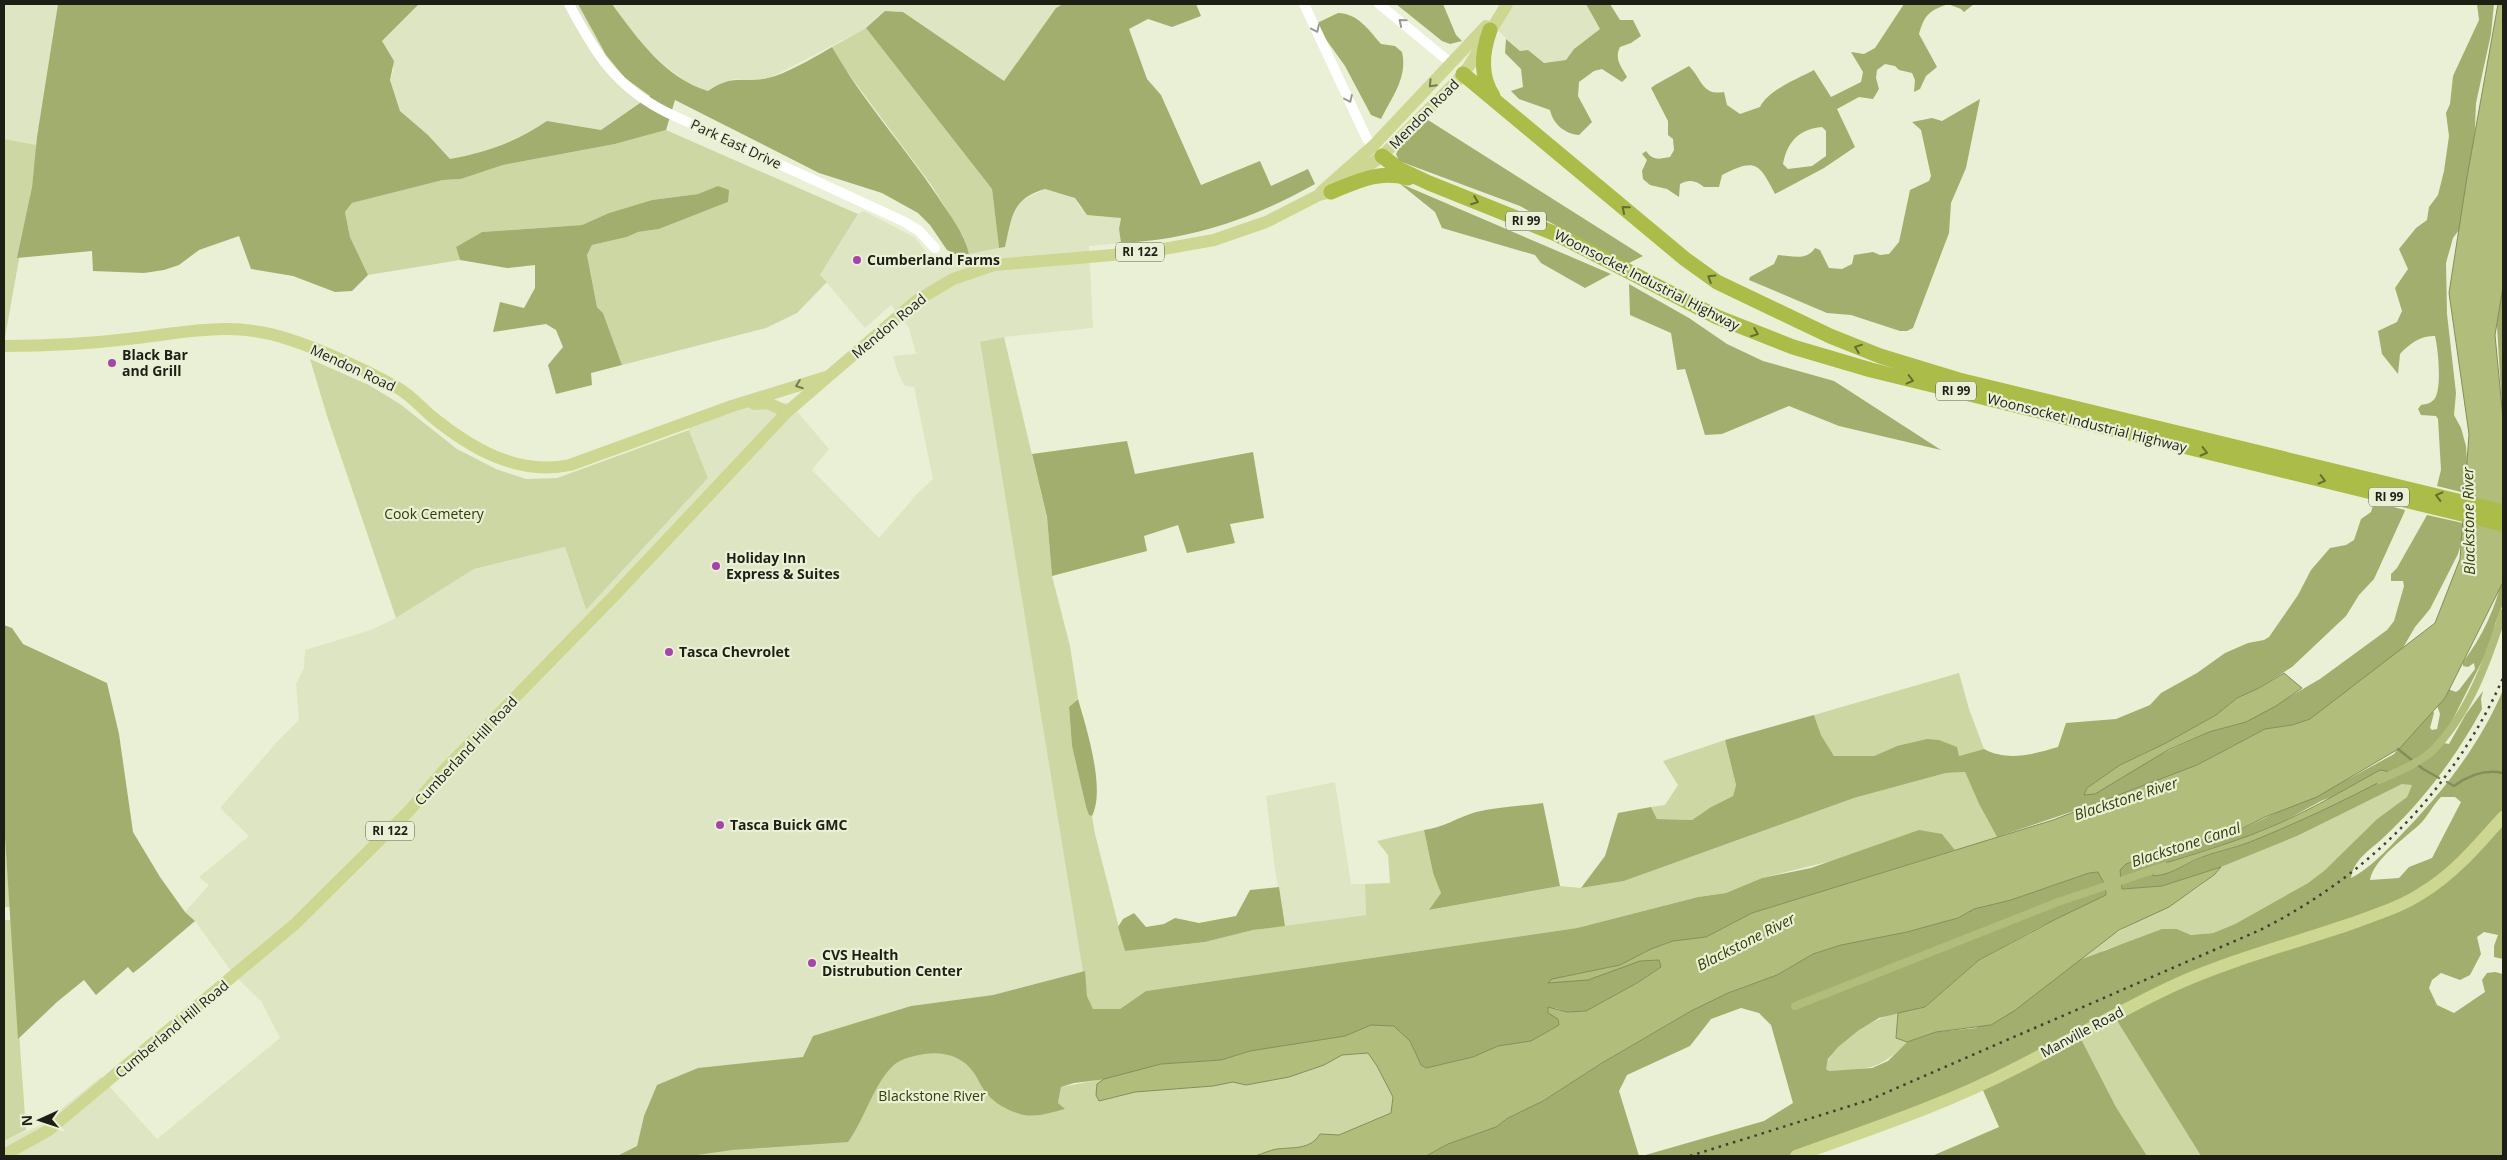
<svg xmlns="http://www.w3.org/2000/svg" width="2507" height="1160" font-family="'Open Sans',sans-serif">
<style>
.built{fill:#dee5c3}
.green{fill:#cdd7a4}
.forest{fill:#a2ae6d;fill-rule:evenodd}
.water{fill:#b0bd7b;stroke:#848e5c}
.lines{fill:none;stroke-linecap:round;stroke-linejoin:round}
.stream{stroke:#848e5c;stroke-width:2.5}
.canal{stroke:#b0bd7b;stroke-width:8}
.minor{stroke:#fff;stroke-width:10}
.major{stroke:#cdd791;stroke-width:12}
.highway{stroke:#abbd48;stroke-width:15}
.rail{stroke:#3e4134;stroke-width:2.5;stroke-dasharray:2.5 5;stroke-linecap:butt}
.oneway{stroke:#999a96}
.oneway2{stroke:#757b53}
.oneway3{stroke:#646e2e}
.poi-dot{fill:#a843a9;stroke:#eaf0d5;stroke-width:2}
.labels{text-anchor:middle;stroke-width:4.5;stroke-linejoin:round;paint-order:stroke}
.shield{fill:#eaf0d5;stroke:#5a5e4f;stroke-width:1}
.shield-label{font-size:12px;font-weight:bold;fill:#1d1f15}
.street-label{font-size:14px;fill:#1d1f15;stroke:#eaf0d5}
.poi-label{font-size:14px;font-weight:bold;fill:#1d1f15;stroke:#eaf0d5;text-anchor:start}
.park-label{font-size:14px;fill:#343b08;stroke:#eaf0d5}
.water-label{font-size:15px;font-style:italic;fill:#363d0a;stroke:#eaf0d5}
</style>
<rect width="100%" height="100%" fill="#eaf0d5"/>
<!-- built -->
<g class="built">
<path d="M4,4H58L37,145L4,139Z"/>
<path d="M419,4H578L606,55L625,78L650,95L601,130L547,121L531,132L476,155L450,159L428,135L400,111L390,80L394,69L382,41Z"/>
<path d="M612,4H1063L1056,8L1004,82L903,12L894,11H885L866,28L770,78L751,81L733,79L708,91L694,87L669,69L642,45Z"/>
<path d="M1508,4H1586L1600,29L1574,49L1566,60L1544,63L1528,50L1520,51L1493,26Z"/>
<path d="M1045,189L1075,198L1080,208L1121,218L1119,229L1121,243L1089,246L1093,328L1004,337L980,343L1085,971L993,995L911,1006L803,1057L765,1062L644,1116L637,1146L617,1156H4V1141L41,1125L101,1077L157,1139L280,1038L261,1001L234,975L195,921L185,912L209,885L199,877L249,836L220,808L276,743L299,720L296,684L304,668L305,650L371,630L396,618L474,569L565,547L586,610L708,478L687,424L751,402L790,403L829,449L812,470L879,538L917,494L933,479L914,387L905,386L898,373L893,356L916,354L909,328L891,305L865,328L820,275L858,214L864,211L914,237L926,251L930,267L955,254H969L1005,247L1009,221L1021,201Z"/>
<path d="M1335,782L1351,884H1365L1366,915L1285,926L1275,870L1266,796Z"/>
</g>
<!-- green -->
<g class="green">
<path d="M866,28L992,189L999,248L969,254L963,236L932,186L842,65L832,47Z"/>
<path d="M666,130L858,214L820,275L827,282L797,313L766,328L622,365L603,313L597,307L587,255L592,245L627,237L638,232L659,229L728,202L718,187L698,194L652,200L609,213L582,225L482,232L456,247L460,260L368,275L350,237L345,212L352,203L443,180L461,179L503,165L615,144Z"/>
<path d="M4,139L37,145L32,187L5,337Z"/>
<path d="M1004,337L1047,518L1052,576L1070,646L1078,698L1069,707L1072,746L1086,807L1089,814L1092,816L1095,834L1125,951L1205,942L1253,930L1366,915L1365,884L1390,883L1388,855L1377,841L1424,830L1433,873L1440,886L1441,893L1430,910L1560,886L1581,888L1624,881L1854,798L1946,773L1965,772L1979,804L1997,837L1955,850L1942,834L1762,878L1726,893L1698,897L1577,928L1146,991L1120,1009H1093L1087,996L980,342Z"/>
<path d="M310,359L369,385L400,404L457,449L496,469L526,479L557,478L689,430L708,478L586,610L565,547L474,569L396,618L327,416Z"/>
<path d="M1959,673L1969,709L1984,749L1959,756L1897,746L1874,756H1834L1821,735L1814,715Z"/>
<path d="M1725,740L1736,785L1733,796L1711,807L1692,820L1657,819L1651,807L1665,805L1678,785L1663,761Z"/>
<path d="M2410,783L2412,785L2407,797L2377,819L2325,870L2308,883L2235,924L2213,933L2191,935L2177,929L2104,950L2098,955L2077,961C2091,951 2105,938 2121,930C2156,911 2194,897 2221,867L2297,836L2389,789L2402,784Z"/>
<path d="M4,822L10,907H4Z"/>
<path d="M4,920H11L26,1130L4,1141Z"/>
<path d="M1093,1013L1001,1105L1064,1109L1058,1103L1061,1087L1104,1079L1097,1084L1099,1101L1135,1092L1213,1086L1234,1082L1246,1085L1289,1077L1324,1065L1342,1055L1368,1053L1377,1066L1393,1097L1391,1113L1339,1135L1320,1134C1310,1150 1294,1147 1277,1149C1270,1150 1262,1154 1255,1156H653L672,1095Z"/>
<path d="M1898,1013L1896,1038L1907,1042C1879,1071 1867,1069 1829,1071L1825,1069C1833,1040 1872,1019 1898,1013Z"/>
<path d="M2114,1016L2201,1156H2147L2116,1107L2080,1037Z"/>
</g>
<!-- forest -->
<g class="forest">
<path d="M58,4H419L382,41L394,61L390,80L400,111L428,135L450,159C485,153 518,141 547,121L601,130L650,96L625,78L606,55L578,4H612C637,38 665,78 708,91C734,73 742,84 768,78C784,75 817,56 832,47C862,100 904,146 938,197C950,216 964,232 969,254H955L947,250L930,225L918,213L882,193L819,173L675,100L666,130L615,144L503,165L461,179L443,180L352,203L345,212L350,237L368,275L352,291L335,292L293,276L251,269L239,236L199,250L179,265L164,270L144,273L93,271L92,251L17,258L32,187L37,137Z"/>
<path d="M1063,4H1196L1201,16L1172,27L1148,19L1129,29L1147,79L1161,95L1201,185L1260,161L1271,186L1308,169L1315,184C1254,218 1192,240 1121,243L1119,229L1121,218L1087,215L1075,198L1045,189C1011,199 1012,217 1005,247L999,248L992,189L866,28L885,11L903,12L1004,81L1056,8Z"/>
<path d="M1396,4H1443L1456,35L1462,41L1450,44L1442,41Z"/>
<path d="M1586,4H1610L1620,20H1633L1641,36L1631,43L1620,47C1614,59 1621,66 1627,77L1622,82L1602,69L1594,71L1579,82L1578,96L1592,122L1579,135C1565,134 1553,124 1550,110L1519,99L1511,91L1523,87L1521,69L1505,53L1506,39L1520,51L1528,50L1544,63L1566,60L1574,49L1600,29Z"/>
<path d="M1904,4H1974L1964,12L1961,9L1948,4C1929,11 1925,14 1919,34L1937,67L1926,76L1920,89L1914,92L1915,80L1912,73L1899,70L1895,66L1885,64L1877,70L1876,78L1879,89L1873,99L1859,97L1837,109L1855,147L1824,168L1775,194C1759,163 1756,158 1722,175L1719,187H1704C1696,180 1689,179 1680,184L1679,197L1667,189L1650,185L1643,179L1642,171L1647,160L1642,154L1646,151C1653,161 1659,159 1670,157L1674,150L1673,139L1668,135V121L1651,88L1655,85L1689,66C1702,79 1702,96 1724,92L1727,105L1740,114L1760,107C1768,90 1797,79 1814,70L1831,97L1861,82L1863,72L1851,52L1864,54L1875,48ZM1822,127L1826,131V156L1812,166L1788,169L1783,164C1787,142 1799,129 1822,127Z"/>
<path d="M2477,4H2494L2491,34L2476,103L2474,149L2464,223L2453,238L2446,263L2447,314L2456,393L2454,415L2461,428L2466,446L2469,494L2437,486L2441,470L2438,419L2436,416L2421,415L2418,409L2421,405C2427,404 2432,403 2435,398C2442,387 2438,348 2435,336C2421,335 2409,344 2400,354L2398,374L2382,354L2378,331L2397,322L2402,311L2395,288L2408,269L2399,249L2416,228L2427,220L2429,207L2438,195L2444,171L2449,136L2446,113L2450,104L2453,76L2479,20Z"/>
<path d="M1338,13C1357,13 1369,30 1381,44L1395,46L1402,52C1408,77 1392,97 1381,119L1371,115L1345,66L1315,24Z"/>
<path d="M1980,99L1966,168L1951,203L1949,233L1913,328L1907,331H1900L1851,315L1827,313L1749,280L1750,277L1774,264L1778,255C1792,256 1807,261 1815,248L1820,250L1829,268L1842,269L1852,264L1854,255L1873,252L1880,255L1889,254L1899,242L1910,190L1929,181L1931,176L1921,130L1912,122L1932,118L1942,121Z"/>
<path d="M1428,120L1643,256L1627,264L1520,206L1399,161L1396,154L1399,148Z"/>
<path d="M1399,183L1611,274L1585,288L1541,263L1535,255L1442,228L1435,212Z"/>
<path d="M718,186L729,190L728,202L659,229L638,232L627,237L592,245L587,255L597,307L603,313L622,365L591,373L592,385L556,394L548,365L563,347L556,330L546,324L493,332L500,302L524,308L535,288V265L507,268L460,260L456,247L482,232L582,225L609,213L652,200L698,194Z"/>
<path d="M1629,284L1689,318L1727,344L1763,361L1834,381L1941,450L1839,426L1789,406L1722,434L1705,435L1685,369L1677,370L1671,333L1630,315Z"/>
<path d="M2503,291V426L2496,309Z"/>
<path d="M1127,441L1135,474L1253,452L1264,518L1230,524L1235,543L1187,553L1178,525L1144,536L1147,551L1052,576L1047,517L1032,454Z"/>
<path d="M2374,502L2405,510L2404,513L2374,579L2359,595L2346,616L2292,667L2259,688L2237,698L2216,715L2166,743L2120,765L2087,788L2209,732L2246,722L2320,679L2387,630L2394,621L2404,586L2403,581H2391V574L2397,568L2427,515L2467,524L2458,554L2430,609L2415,627L2400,653L2310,719L2292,725L2265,729L2197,765L2124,794L1997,837L1979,804L1965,772L1946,773L1854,798L1624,881L1581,888L1605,856L1618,813L1651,807L1657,819L1692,820L1711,807L1733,796L1736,785L1725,740L1814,715L1821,735L1834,756H1874L1897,746L1927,739L1939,740L1957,747L1959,756L1984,749C2008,762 2034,754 2058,747L2066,723L2116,719L2150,705L2161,693L2197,673L2225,653L2248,643L2264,640L2269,637L2298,595L2311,570L2330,548L2346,545L2354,540L2361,519L2371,512Z"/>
<path d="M2503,575V604L2495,624L2492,641L2445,735L2444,743L2449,744L2466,714L2483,691L2481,699L2482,709C2456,757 2423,801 2383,838C2369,851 2354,859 2351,878C2369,869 2386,851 2400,836C2442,793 2480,745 2503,690V959L2494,957V946L2498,935L2484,932L2477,937L2481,954L2470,975L2460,980L2441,973L2432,980L2429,988L2437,1005L2454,1013L2485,992L2482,980L2487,973L2495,972L2503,974V1156H2201L2114,1016L2080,1037L2116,1107L2147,1156H1932L1999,1127L1982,1088L1803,1156H1642L1764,1121L1793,1103L1771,1025L1759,1013L1741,1008L1711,1019L1690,1046L1627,1075L1619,1091L1639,1156H1426L1448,1144L1496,1127L1508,1118L1543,1101L1602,1063L1691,1011L1728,993L1777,975L1813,954L1841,945L1907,932L1958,918L1974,909L2011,900L2089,873L2098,872L2105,885L2106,895L2036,929L1979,960L1925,1007L1879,1018L1859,1030L1838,1047L1828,1059L1826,1069L1829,1071L1872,1068L1888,1061L1907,1042L1936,1032L1976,1028L2077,961L2162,929H2177L2191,935L2213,933L2235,924L2308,883L2325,870L2377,819L2407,797L2412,785L2402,784L2297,836L2221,867L2162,886L2122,889L2120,870L2126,864L2182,843L2231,834L2352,777L2394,754L2430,706L2434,713L2430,728L2432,730L2437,729L2440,714L2436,703L2448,689L2456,692L2459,690L2475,669L2474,663L2468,667L2463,666V662C2483,636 2496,607 2503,575ZM2386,778C2342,802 2297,823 2250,842C2233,849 2213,852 2196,860C2180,867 2170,875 2153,876L2159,865L2244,838L2284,821L2323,800L2338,795L2348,788ZM2441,797H2455L2461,802L2432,858L2409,867L2399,878L2370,880C2374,858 2407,837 2422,822C2429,814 2433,805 2441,797Z"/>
<path d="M4,625L12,628L23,644L107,683L119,734L133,832L160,877L185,912L195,921L142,966L133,973L128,967L96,995L84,980L57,1002L18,1039L4,822Z"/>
<path d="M1078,699C1086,727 1106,789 1092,816L1089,815L1086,807L1072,746L1069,707Z"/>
<path d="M1543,803L1560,886L1429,910L1441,893L1433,873L1424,830C1443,828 1458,817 1476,812C1498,807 1521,806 1543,803Z"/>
<path d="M1919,830L1942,834L1955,850L1752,913L1706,937L1673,941L1651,949L1620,965L1552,979L1586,980L1640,961L1659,960L1661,967L1637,983L1586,1011L1567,1012L1555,1008L1559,1025L1531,1041L1498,1046L1473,1057L1426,1068L1421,1065L1410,1041L1371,1025L1345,1036L1325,1040L1250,1051L1221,1060L1161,1064L1115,1078L1074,1083L1061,1087L1058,1103L1065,1109C1049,1113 1033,1119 1017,1113C1007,1110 995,1103 988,1095C982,1089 979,1080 974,1073C963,1056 943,1051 924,1054C914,1056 903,1058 895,1064C874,1082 865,1119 848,1142L732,1150L690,1156H617L637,1146L644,1116L657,1085L698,1068L803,1057L813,1036L911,1006L993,995L1085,971L1087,996L1093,1009H1120L1146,991L1577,928L1698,897L1726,893L1762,878L1811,868Z"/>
<path d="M1279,887L1285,926L1253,930L1205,942L1125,951L1118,927L1123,919L1134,913L1146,927L1164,924L1175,918L1199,923L1236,916L1250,890Z"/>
</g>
<!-- water -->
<g class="water">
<path d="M2498,4H2503V287L2495,335L2503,419V582L2445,698L2400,748L2317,797L2265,817L2231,834L2182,843L2126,864L2120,870L2122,889L2162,886L2221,867L2214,875L2169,907L2119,930L2014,1011L1991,1025L1936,1032L1907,1042L1896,1038L1898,1013L1925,1007L1979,960L2056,919L2106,895L2105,885L2098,872L2089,873L2011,900L1974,909L1958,918L1907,932L1841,945L1813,954L1777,975L1728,993L1691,1011L1602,1063L1543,1101L1508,1118L1496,1127L1448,1144L1426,1156H1255C1262,1154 1270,1150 1277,1149C1294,1147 1310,1150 1320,1134L1339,1135L1391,1113L1393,1097L1377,1066L1368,1053L1342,1055L1324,1065L1289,1077L1246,1085L1233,1082L1213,1086L1135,1092L1099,1101L1096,1095L1097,1084L1104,1079L1161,1064L1221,1060L1250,1051L1345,1036L1371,1025L1394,1026L1410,1041L1421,1065L1426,1068L1473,1057L1498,1046L1531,1041L1559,1025L1558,1019L1548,1013V1007L1567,1012L1586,1011L1637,983L1661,967L1659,960L1640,961L1588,980L1548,983L1552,979L1620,965L1651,949L1673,941L1706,937L1752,913L2053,820L2197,765L2265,729L2292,725L2310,719L2435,623L2460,559L2469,434L2449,293L2467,177Z"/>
<path d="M2284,673L2302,688L2276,706L2246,722L2209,732L2168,750L2095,794L2084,795L2087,788L2120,765L2166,743L2216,715L2237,698L2259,688Z"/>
<path d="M2380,770L2387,771V778C2342,802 2297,823 2250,842C2232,849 2213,852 2195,860C2180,867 2170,875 2153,876V871L2159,865C2201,852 2242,840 2282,822C2316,807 2347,788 2380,770Z"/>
</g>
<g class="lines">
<!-- stream -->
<g class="stream">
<path d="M2398,749L2423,769L2439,778"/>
<path d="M2447,782L2454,786C2469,775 2485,769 2503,773"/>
</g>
<!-- canal -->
<g class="canal">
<path d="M2379,780C2395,773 2424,761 2435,748C2470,711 2488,660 2503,613"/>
<path d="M1795,1006L2058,902L2165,866"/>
</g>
<!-- minor -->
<g class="minor">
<path d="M569,4C595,53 615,87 668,113L905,222L919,231L935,248"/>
<path d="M1304,4L1367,139L1373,146"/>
<path d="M1379,4L1452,64"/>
</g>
<!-- major -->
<g class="major">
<path d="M1321,192L1373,146L1486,26"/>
<path d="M4,346C46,346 87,344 128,339C184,333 233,320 288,339C322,350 367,370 398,388C410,395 420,406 430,415C470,448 517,476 570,465L732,406L826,377"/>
<path d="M754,404L768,403L787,412"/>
<path d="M4,1155L49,1130L295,924L409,811L446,768L613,597L787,412L916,301L953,279L994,265L1147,252L1214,240L1266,222L1319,195L1331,192L1382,156L1457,81L1469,66L1507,4"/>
<path d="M1796,1156C1871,1129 1947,1104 2018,1067C2071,1040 2122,1009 2177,984C2233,959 2295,943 2353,923C2377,914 2401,907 2422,893C2454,874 2479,844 2503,817"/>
</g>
<!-- highway -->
<g class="highway">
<path d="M1490,30C1482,52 1479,75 1493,96"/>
<path d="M1463,74L1685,259L1717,282L1830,336L1880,356L1959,380L2503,512"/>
<path d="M1382,156L1399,169L1429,183L1556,234L1717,317L1793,347L1871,370L2503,524"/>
<path d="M1331,192C1358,181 1379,170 1408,178"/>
</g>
<!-- rail -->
<path class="rail" d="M1690,1156L1869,1100L2260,930C2368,876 2454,789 2503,678"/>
</g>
<!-- one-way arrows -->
<defs><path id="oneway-chevron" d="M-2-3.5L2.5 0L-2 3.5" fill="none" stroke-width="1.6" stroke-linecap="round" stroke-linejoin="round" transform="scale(1.25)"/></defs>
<g class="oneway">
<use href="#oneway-chevron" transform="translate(1402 22) rotate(-140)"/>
<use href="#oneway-chevron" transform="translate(1316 29) rotate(65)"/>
<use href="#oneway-chevron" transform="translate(1349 99) rotate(65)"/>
</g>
<g class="oneway2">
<use href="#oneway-chevron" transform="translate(1432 84) rotate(134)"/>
<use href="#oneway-chevron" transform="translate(799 385) rotate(160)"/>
</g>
<g class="oneway3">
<use href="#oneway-chevron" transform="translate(1475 201) rotate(21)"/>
<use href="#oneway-chevron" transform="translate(1625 209) rotate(-140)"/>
<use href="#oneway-chevron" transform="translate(1711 278) rotate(-148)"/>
<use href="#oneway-chevron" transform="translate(1755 333) rotate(21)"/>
<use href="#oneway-chevron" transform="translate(1858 348) rotate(-159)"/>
<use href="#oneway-chevron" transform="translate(1910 380) rotate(14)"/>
<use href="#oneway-chevron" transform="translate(2204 452) rotate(14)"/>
<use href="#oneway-chevron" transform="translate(2322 480) rotate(14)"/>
<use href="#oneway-chevron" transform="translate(2439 496) rotate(-166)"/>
</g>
<!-- markers -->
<g class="poi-dot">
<circle cx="857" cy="260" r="5"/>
<circle cx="112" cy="363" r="5"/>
<circle cx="716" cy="566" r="5"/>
<circle cx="669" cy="652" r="5"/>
<circle cx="720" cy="825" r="5"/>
<circle cx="812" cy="963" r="5"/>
</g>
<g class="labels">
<!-- shield labels -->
<g class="shield">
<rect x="1506" y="211.5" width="40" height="19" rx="4"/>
<rect x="1116" y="242.5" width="48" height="19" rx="4"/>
<rect x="1936" y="381.5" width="40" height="19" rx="4"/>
<rect x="2369" y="487.5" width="40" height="19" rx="4"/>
<rect x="366" y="821.5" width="48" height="19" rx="4"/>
</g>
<g class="shield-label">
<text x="1526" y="225">RI 99</text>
<text x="1140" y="256">RI 122</text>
<text x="1956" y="395">RI 99</text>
<text x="2389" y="501">RI 99</text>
<text x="390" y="835">RI 122</text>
</g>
<!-- street labels -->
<g class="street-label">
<text transform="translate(1424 114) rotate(-45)" y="5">Mendon Road</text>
<text transform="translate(736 144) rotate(25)" y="5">Park East Drive</text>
<text transform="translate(1647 280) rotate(27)" y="5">Woonsocket Industrial Highway</text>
<text transform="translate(889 326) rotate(-40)" y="5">Mendon Road</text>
<text transform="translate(353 368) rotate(25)" y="5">Mendon Road</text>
<text transform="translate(2087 423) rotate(14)" y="5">Woonsocket Industrial Highway</text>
<text transform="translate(466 751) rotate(-47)" y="5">Cumberland Hill Road</text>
<text transform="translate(172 1029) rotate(-40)" y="5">Cumberland Hill Road</text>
<text transform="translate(2082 1032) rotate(-28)" y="5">Manville Road</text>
</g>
<!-- poi labels -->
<g class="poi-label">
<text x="867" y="265">Cumberland Farms</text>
<text x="122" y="360">Black Bar<tspan x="122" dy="16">and Grill</tspan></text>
<text x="726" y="563">Holiday Inn<tspan x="726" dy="16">Express &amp; Suites</tspan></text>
<text x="679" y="657">Tasca Chevrolet</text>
<text x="730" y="830">Tasca Buick GMC</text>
<text x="822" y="960">CVS Health<tspan x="822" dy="16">Distrubution Center</tspan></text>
</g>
<!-- park labels -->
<g class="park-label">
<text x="434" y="519">Cook Cemetery</text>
<text x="932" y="1101">Blackstone River</text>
</g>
<!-- water labels -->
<g class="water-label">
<text transform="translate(2469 521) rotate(-91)" y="5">Blackstone River</text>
<text transform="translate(2126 799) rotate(-18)" y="5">Blackstone River</text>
<text transform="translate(2186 845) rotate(-18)" y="5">Blackstone Canal</text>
<text transform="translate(1746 942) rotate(-27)" y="5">Blackstone River</text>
</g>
</g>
<!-- border -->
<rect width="2507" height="1160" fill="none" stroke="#1d1f15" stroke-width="10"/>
<!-- north arrow -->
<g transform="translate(40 1120) rotate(267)" stroke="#eaf0d5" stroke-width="4" paint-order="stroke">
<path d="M0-4L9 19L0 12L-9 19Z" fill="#1d1f15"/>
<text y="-8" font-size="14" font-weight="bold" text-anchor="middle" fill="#1d1f15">N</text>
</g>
</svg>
